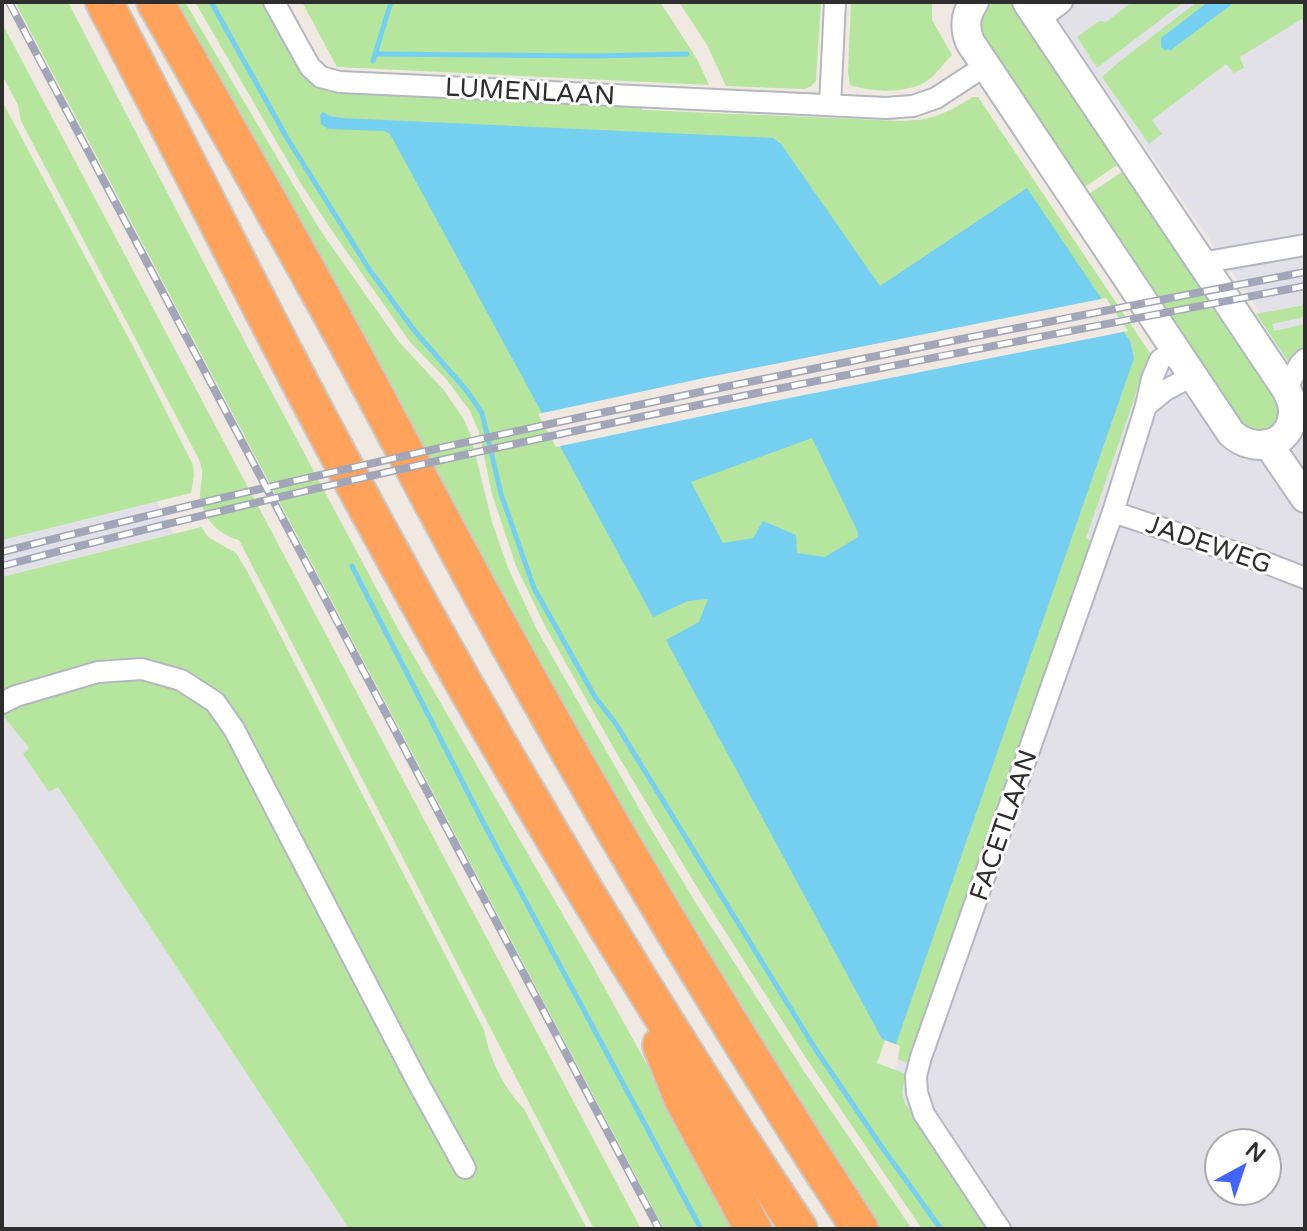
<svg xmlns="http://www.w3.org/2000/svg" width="1307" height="1231" font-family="'Varela Round',sans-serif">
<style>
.industrial{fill:#e3e1e8;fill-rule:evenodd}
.green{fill:#b6e59e}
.water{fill:#75cff0;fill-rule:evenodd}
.pier{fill:#efe9e1}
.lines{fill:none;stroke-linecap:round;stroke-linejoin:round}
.stream{stroke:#75cff0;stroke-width:5}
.street-casing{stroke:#b4b7c1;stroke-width:24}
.secondary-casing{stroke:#b4b7c1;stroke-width:32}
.highway-casing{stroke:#c9c9c9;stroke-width:40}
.street{stroke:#fff;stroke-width:20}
.secondary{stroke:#fff;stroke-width:28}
.highway{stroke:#ffa35c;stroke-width:36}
.rail-casing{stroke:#a3a6b8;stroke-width:8}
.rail{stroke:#fff;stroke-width:5;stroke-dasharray:15;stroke-linecap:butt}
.labels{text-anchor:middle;stroke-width:6;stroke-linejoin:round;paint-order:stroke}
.street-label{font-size:26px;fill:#2e2e2e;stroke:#fff}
</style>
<rect width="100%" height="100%" fill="#efe9e1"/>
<!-- industrial -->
<g class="industrial">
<path d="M1045,2H1305V1229H982L889,1087L1140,374L1281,343ZM1219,1143H1267V1191H1219Z"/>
<path d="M126,443L538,1229H2V481Z"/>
</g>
<!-- green -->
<g class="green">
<path d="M15,2H68L245,342L398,629L592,965L738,1229H664Z"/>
<path d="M175,2H185L320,230L399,342L443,389L463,418L470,433L492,522L508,568L537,630L648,824L694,900L805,1073L912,1229H881C763,1046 649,859 543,669C473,542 407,413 337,286C285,191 231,96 175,2Z"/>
<path d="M195,2H263L298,67C309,82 319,88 338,91L642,105V110L900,121C933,120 945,114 973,97H978L1150,353L1086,538L1091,541L910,1064L898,1059L900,1046L885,1040L877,1063L906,1074L902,1092L905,1103L988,1229H922L806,1058L695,884L613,747L545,626L516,566L492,494L479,432L470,411L446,379L410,342L328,225L300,182Z"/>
<path d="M302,2H660L697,59L709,85L337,67Z"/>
<path d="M679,2H821L816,81L810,87L804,89L726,86L707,45Z"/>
<path d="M851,2H932V20L952,55C944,63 935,76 925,82C905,94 871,92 850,85L848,72Z"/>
<path d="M994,2H1016L1126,159L1076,193L979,48V15Z"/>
<path d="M1132,2H1184L1097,68L1077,37L1099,21L1106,22Z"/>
<path d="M1197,2H1208L1161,38L1171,49L1235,2H1305V17L1240,57L1244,68L1234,73L1226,64L1152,120L1162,134L1149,144L1102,77L1119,62Z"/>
<path d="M2,23L641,1229H594L239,540C218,535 201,517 200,495C200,487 203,478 202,470C201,463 198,457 195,452L21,121L18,105L2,75Z"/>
<path d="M2,101L135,350L193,465L194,475L191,493L2,540Z"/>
<path d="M1131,166L1269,374L1281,415L1272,429L1248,435L1080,200Z"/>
<path d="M1305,305V317L1272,324L1274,331L1305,324V354L1292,367L1256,314Z"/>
<path d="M201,527L208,537L236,553L247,571L484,1030C490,1060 503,1087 524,1109L587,1229H354L348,1227L58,787L49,792L23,754L29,748L2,714V577Z"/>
</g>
<!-- water -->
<g class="water">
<path d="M1208,2H1235L1171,50H1165L1161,47V38Z"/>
<path d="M323,112L330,116L341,118L773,138L781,144L880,286L1027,188L1130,341L1134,358L896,1044L882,1039L666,640L699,622L708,599L688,601L653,617L390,134L384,131L328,129L321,124L320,115ZM812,438L857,530L858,537L825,557L797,553L796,535L763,521L753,538L723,543L691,482Z"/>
</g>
<!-- pier -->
<path class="pier" d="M1106,298L1128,331L764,403L556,447L538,414L704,378Z"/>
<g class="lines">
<!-- stream -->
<g class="stream">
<path d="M211,2L287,138L369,269L413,329L467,391L482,413L501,494L534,588L595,697L616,724L816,1050L879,1143L941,1229"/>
<path d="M375,54L594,56L687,54"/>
<path d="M373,61L391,2"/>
<path d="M352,566L482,820L701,1229"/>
</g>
<!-- street casing -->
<g class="street-casing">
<g id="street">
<path d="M274,2L310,67L321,77L340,82L886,108L913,106L936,98L985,66"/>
<path d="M1039,20L1062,2"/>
<path d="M830,105L835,2"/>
<path d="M1201,263L1305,245"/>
<path d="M1286,389L1300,364L1305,359"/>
<path d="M1146,406L1164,391L1192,376"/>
<path d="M1113,512L1261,561L1305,578"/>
<path d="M2,703L16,696L98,672L142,669L181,680L215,702L234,729L416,1079L465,1168"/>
<path d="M1000,1229L924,1114L917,1093L916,1076L921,1057L1113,512L1146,406L1152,379L1160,360L1174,350"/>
</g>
</g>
<!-- secondary casing -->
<g class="secondary-casing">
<g id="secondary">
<path d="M974,2C965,15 964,27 970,42L1231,433C1253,454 1291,447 1293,413C1294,404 1289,396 1286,389L1027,2"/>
<path d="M1269,445L1305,498"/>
</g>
</g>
<!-- highway casing -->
<g class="highway-casing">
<g id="highway">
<path d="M104,2C181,148 254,297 332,443C475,712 630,975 799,1229"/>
<path d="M155,2C227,127 299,253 367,380C423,485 478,590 536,693C638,875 746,1054 860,1229"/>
<path d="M661,1045L683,1100L753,1229"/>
</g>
</g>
<!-- street -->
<use href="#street" class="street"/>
<!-- secondary -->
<use href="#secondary" class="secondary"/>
<!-- highway -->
<use href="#highway" class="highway"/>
<!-- rail casing -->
<g class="rail-casing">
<g id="rail">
<path d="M9,2L659,1229"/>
<path d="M2,552C433,442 869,356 1305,272"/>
<path d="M2,566C432,453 869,369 1305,286"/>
</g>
</g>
<!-- rail -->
<use href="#rail" class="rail"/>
</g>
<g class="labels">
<!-- street labels -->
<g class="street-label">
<text transform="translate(530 91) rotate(3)" y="9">LUMENLAAN</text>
<text transform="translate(1209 544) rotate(19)" y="9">JADEWEG</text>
<text transform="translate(1003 825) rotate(-71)" y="9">FACETLAAN</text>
</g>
</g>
<!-- border -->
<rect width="1307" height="1231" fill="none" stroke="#2e2e2e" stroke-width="8"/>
<!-- north arrow -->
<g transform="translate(1243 1167) rotate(40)"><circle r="38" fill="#ffffff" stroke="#ababab" stroke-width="2"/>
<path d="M0-6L14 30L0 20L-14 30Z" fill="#4264fb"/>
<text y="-12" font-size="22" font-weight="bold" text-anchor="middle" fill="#2e2e2e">N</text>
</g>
</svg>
